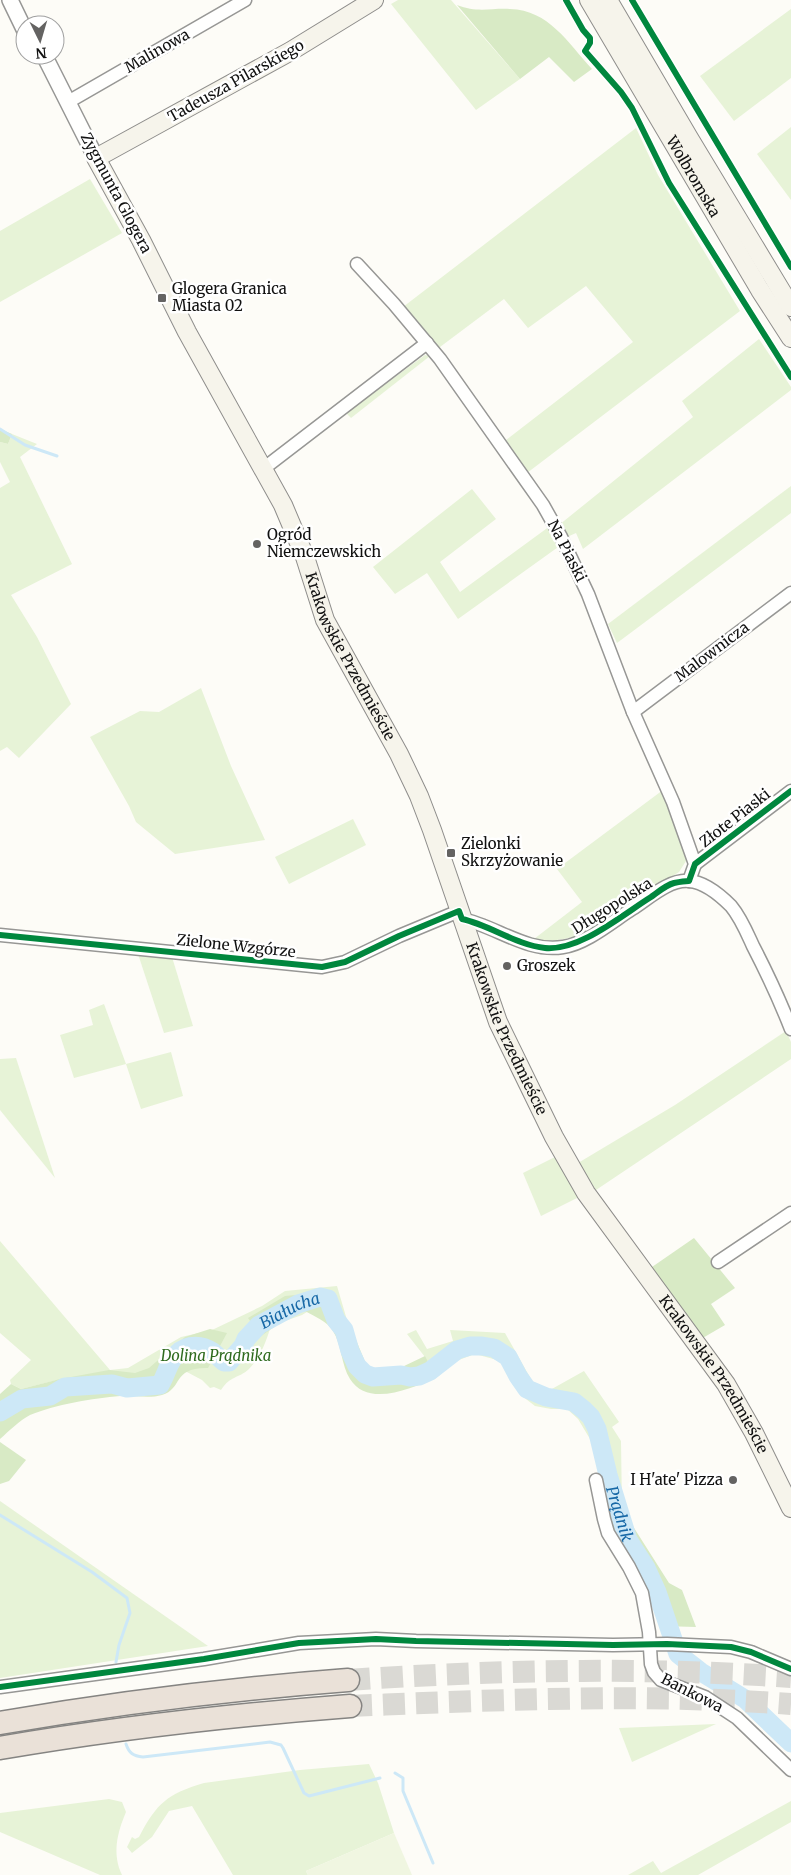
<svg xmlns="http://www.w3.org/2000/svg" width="791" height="1875" font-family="Merriweather,serif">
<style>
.green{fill:#e7f3d7}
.forest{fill:#d8eac5}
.pitch{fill:#f0f6e1}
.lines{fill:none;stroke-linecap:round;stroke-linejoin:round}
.stream{stroke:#cde8f7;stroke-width:3}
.river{stroke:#cde8f7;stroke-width:19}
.motorway-tunnel{stroke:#dad9d4;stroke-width:22;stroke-dasharray:22 11;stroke-linecap:butt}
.minor-casing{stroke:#979795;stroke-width:15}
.tertiary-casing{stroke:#979795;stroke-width:18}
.secondary-casing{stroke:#8e8d8b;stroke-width:20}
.motorway-casing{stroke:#858482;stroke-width:25}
.minor{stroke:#fffffe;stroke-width:12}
.tertiary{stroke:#fffffe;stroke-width:15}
.secondary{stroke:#f6f4eb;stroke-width:18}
.motorway{stroke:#eae1d8;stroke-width:22}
.cycleway-casing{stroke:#fff;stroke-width:9}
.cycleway{stroke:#00873e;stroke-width:6}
.poi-dot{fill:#646362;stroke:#fff;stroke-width:2}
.labels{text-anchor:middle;stroke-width:5;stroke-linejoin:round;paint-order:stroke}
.street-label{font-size:15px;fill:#111;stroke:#fff}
.poi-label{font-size:15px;fill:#111;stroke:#fff;text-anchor:start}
.park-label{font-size:15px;font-style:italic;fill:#2f6b1f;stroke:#fff}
.water-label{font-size:16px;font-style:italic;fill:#1768a6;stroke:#fff}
</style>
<rect width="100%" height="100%" fill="#fdfcf7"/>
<!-- green -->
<g class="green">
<path d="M398,0H451L520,79L476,110L391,4Z"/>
<path d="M791,9V78L734,121L700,76Z"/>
<path d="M791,127V200L757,154Z"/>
<path d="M636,128L658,175L740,311L527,473L506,440L633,342L586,286L528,328L504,299L436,350L403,307Z"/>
<path d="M90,179L122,233L0,302V231Z"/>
<path d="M759,339L791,387V390L583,549L576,533L567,537L559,525L693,417L682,401Z"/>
<path d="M425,355L430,356L351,418L346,413Z"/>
<path d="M12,434L37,444L20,457L72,564L11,595L37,637L71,704L19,758L7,747L0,751V488L10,482L0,462V442L8,444Z"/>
<path d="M791,486V513L617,643L608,624Z"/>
<path d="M472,489L496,519L440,562L460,592L550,526L561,545L458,619L427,573L395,594L373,567Z"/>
<path d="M201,688L231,766L265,840L175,854L136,822L129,806L90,737L140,711L159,712Z"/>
<path d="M663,790L685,847L686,861L679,872L579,935C564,940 550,942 534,939L582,902L557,869Z"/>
<path d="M353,819L366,845L289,884L275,857Z"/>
<path d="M138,954L172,957L193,1026L164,1033Z"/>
<path d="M104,1004L126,1064L171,1052L183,1096L141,1109L126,1064L74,1078L60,1035L93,1025L89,1010Z"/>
<path d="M786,1031L791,1042V1059L596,1190L578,1163L675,1105Z"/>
<path d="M16,1058L55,1178L0,1110V1059Z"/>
<path d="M555,1157L579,1197L541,1216L523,1173Z"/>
<path d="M0,1241L110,1370L128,1368L181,1337L212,1330L262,1306L285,1291L337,1286L359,1361L367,1371L397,1372L425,1357L407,1334L416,1330L427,1349L453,1341L450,1330L505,1333L532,1381L550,1390L584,1371L619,1422L612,1427L621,1441L622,1509L607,1514L600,1473L593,1444L578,1419L567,1409H551L535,1406L522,1396L513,1385L505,1366L497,1360L475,1354L456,1361L436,1378L434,1375L380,1389L366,1386L350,1373L325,1301L302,1315L271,1326C266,1341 261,1357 249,1369C238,1379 231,1375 221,1390L214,1387L210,1388L202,1380L185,1371L190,1370L187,1368L161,1392H100L28,1413L0,1429V1402L57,1380L21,1389L11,1384L10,1380L31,1360L0,1333Z"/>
<path d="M0,1501L208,1646L0,1678Z"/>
<path d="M716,1724L632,1762L619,1728Z"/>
<path d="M369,1764L378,1783L394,1833L306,1871L308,1875H233L192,1806L169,1811L152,1837L132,1853L127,1847L132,1837L135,1839L139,1837C157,1803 167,1794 204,1783L300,1770Z"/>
<path d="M109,1799L122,1802L126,1812C117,1833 112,1854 122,1875H100L0,1832V1813Z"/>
<path d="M791,1801V1822L698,1875H628L653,1861L661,1873Z"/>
</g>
<!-- forest -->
<g class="forest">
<path d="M457,5C477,13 490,8 510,9C549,10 568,43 592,69L574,82L549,57L520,79Z"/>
<path d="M0,429L12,434L8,444L0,442Z"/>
<path d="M694,1238L735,1288L711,1304L725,1325L701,1339L652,1267Z"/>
<path d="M318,1293L332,1298L351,1328L366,1364L378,1371L402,1367L425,1356L436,1378C412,1388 368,1408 350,1379C341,1365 342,1345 333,1331C328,1322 314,1316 305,1311L292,1315L261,1336L248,1318L285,1296Z"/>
<path d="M210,1329L227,1333L208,1368C172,1367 183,1389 162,1395C149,1399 133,1395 120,1396C94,1398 54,1405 30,1415C20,1420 9,1431 0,1439V1394L11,1384L21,1389L60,1379L109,1370L135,1373L149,1368L185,1337Z"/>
<path d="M0,1442L26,1460L9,1481L0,1484Z"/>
<path d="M622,1509L669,1583L682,1590L696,1627L661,1626L652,1600L635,1568L612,1533L607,1514Z"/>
</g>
<!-- pitch -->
<path class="pitch" d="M394,1833L412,1875H308L306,1871Z"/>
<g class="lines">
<!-- stream -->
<g class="stream">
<path d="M0,429L25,445L57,456"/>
<path d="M0,1515L92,1572L127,1598L130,1613L119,1645L116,1662"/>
<path d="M126,1744C129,1753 133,1756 143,1757L270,1742L281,1745L283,1748L304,1793L309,1796L380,1778"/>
<path d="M395,1773L403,1778V1791L433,1863"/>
</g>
<!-- river -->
<path class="river" id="s1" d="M0,1412L22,1399L50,1396L65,1387L112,1384L127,1388L160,1385C165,1377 167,1368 172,1360C181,1345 198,1342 213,1352C217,1355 220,1359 224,1362H229L243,1346L246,1339L259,1325L298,1304L320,1297L328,1299L336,1320L344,1330L350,1351L357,1366L365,1374L373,1377L401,1375L410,1377L419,1376L430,1371L457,1350L470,1346H482L494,1348L508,1357L518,1376L527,1389L546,1397L574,1402L584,1410L591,1417L597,1429L608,1475L628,1540L646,1568L657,1592L678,1654L701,1672L745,1699L791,1743"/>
<!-- motorway-tunnel -->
<g class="motorway-tunnel">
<path d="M348,1680C496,1670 643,1667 791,1677"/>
<path d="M350,1706C497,1700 644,1693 791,1704"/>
</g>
<!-- minor casing -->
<g class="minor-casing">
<g id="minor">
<path d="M68,102L245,0"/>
<path d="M357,264L394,304L440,359L543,505L561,537L588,594L633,712L673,802L695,864L689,881"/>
<path d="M263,469L427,343"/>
<path d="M633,712L791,593"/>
<path d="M695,864L791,791"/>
<path d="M462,919C496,926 527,953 563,947C586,944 613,921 632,909C648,899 669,879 689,881C704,882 721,896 731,906C741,918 747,933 753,946C767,973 780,1001 791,1029"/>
<path d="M0,935L322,967L345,962L399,936L459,911"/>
<path d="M718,1262L791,1213"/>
<path d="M596,1480L604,1519L608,1533L629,1567L642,1593L649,1632L651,1664L654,1672L661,1680L705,1697L737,1718L791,1770"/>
<path d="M0,1687L204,1659L299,1643L376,1639L416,1641L613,1645L667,1644L731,1647L751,1652L791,1669"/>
</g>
</g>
<!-- tertiary casing -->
<g class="tertiary-casing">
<g id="tertiary">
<path d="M10,0L25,31"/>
<path d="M44,55L96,158"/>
</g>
</g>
<!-- secondary casing -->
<g class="secondary-casing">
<g id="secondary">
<path id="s2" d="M374,0L291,51L96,158L141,240L187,332L283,505L305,557L325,620L399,754L419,796L432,830L498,1022L554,1137L586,1193L726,1384L754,1433L791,1508"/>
<path id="s3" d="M589,0L760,290L791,338"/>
<path d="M608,0L689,138L791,307"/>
</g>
</g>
<!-- motorway casing -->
<g class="motorway-casing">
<g id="motorway">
<path d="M0,1723C115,1703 231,1689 348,1680"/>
<path d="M0,1748C116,1728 233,1715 350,1706"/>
</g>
</g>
<!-- minor -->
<use href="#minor" class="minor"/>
<!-- tertiary -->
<use href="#tertiary" class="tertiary"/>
<!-- secondary -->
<use href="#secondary" class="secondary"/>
<!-- motorway -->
<use href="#motorway" class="motorway"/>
<!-- cycleway casing -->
<g class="cycleway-casing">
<g id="cycleway">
<path d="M566,0L583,30L590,38V43L585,51L621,92L632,108L669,183L791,377"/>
<path d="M632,0L791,267"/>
<path d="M0,935L322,967L345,962L399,936L459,911L462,919C490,925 516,945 545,948C580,951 622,915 651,897C658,892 666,885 674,883C679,882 684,881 689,881L695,864L791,791"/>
<path d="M0,1687L204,1659L299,1643L376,1639L416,1641L613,1645L667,1644L731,1647L751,1652L791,1669"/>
</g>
</g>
<!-- cycleway -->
<use href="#cycleway" class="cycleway"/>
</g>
<!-- markers -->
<g class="poi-dot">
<rect x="157" y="293" width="10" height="10" rx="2.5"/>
<circle cx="257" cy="544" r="5"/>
<rect x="446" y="848" width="10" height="10" rx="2.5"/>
<circle cx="507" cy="966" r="5"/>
<circle cx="733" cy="1480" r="5"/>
</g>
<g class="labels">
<!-- street labels -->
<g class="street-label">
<text transform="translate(157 51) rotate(-30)" y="5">Malinowa</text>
<text transform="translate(236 81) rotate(-29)" y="5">Tadeusza Pilarskiego</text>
<text dy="5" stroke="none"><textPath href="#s3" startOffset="205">Wolbromska</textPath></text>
<text transform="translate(116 193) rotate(62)" y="5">Zygmunta Glogera</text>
<text transform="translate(567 551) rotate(63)" y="5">Na Piaski</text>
<text transform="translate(712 652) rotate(-37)" y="5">Malownicza</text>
<text dy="5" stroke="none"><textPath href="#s2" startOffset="880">Krakowskie Przedmieście</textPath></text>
<text transform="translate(735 818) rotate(-38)" y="5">Złote Piaski</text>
<text transform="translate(612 906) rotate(-32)" y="5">Długopolska</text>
<text transform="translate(236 946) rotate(6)" y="5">Zielone Wzgórze</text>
<text dy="5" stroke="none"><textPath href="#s2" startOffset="1285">Krakowskie Przedmieście</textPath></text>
<text dy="5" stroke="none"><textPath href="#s2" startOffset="1690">Krakowskie Przedmieście</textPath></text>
<text transform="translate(692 1693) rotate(27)" y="5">Bankowa</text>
</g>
<!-- poi labels -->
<g class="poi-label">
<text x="172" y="294">Glogera Granica<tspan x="172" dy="17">Miasta 02</tspan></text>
<text x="267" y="540">Ogród<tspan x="267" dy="17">Niemczewskich</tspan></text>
<text x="461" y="849">Zielonki<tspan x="461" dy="17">Skrzyżowanie</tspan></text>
<text x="517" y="971">Groszek</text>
<text x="723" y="1485" text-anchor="end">I H'ate' Pizza</text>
</g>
<!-- park labels -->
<g class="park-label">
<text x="216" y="1361">Dolina Prądnika</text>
</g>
<!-- water labels -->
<g class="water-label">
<text dy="6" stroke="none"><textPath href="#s1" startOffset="344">Białucha</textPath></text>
<text dy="6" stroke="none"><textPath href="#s1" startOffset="836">Prądnik</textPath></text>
</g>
</g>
<!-- north arrow -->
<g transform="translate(40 40) rotate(175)"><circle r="24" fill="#ffffff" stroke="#a0a0a0"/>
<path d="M0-4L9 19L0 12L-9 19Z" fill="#646362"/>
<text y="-8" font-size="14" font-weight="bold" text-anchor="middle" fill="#111111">N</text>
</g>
</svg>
